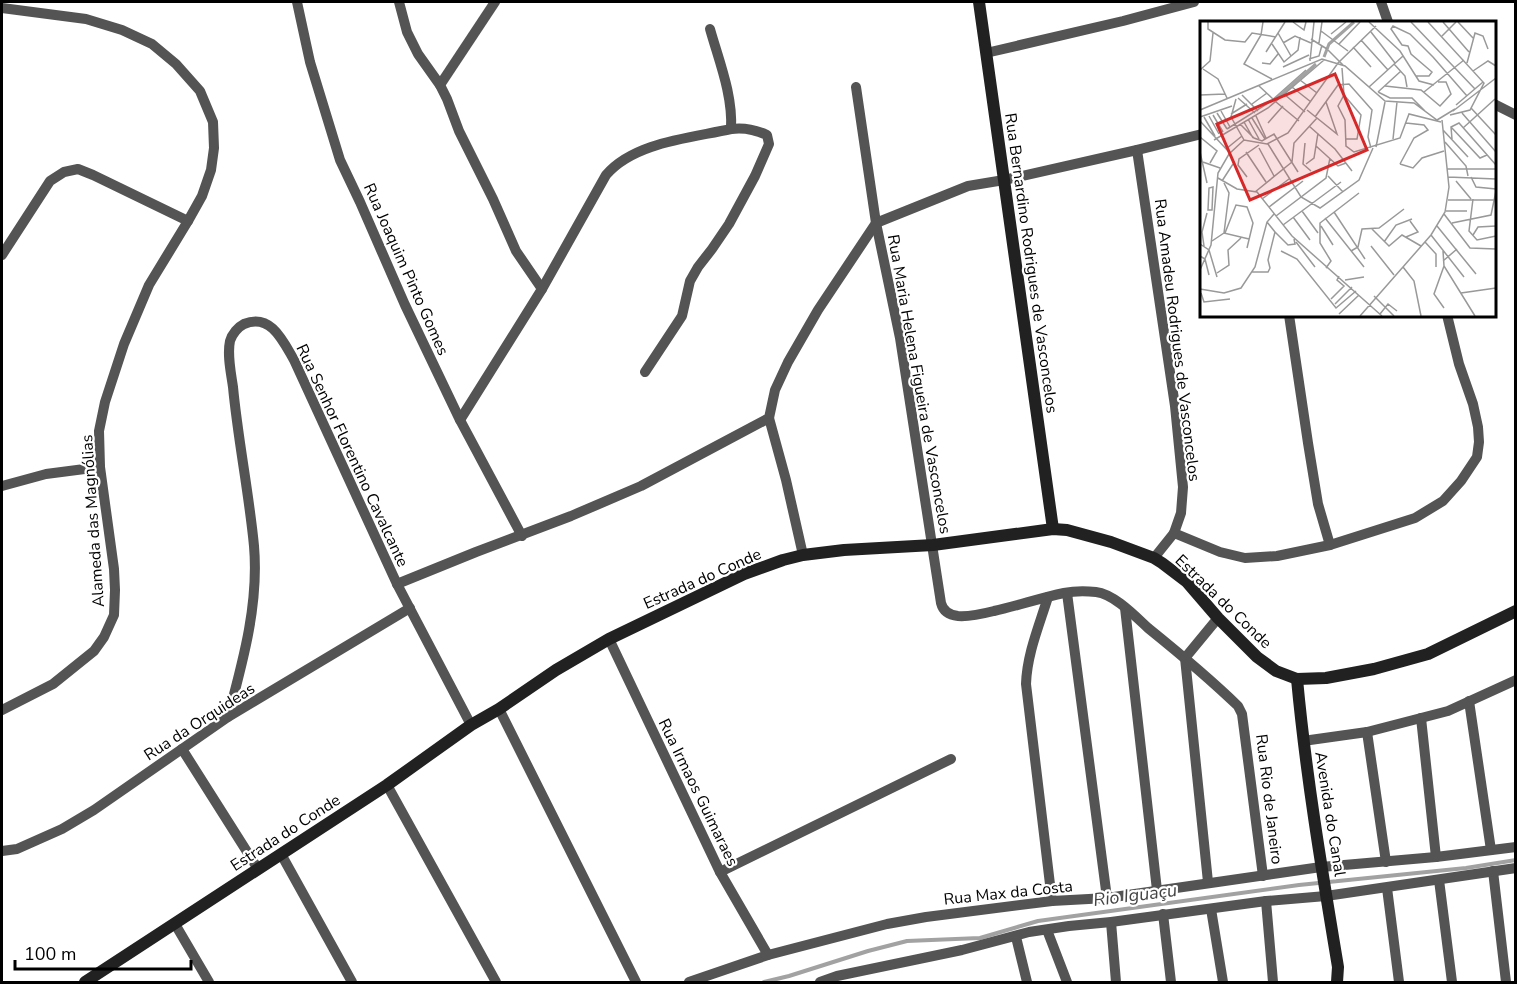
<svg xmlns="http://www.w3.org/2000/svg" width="1517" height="984" font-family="'Nunito Sans',sans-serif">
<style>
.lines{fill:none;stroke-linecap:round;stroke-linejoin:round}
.stream{stroke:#a2a2a2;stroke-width:4}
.street{stroke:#545454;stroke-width:10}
.secondary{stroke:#212121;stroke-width:12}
.labels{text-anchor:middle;stroke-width:4.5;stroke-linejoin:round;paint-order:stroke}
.street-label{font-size:16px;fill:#000;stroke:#fff}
.water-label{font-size:18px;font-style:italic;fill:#434343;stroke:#fff}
.inset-river{fill:none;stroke:#a2a2a2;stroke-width:3}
.inset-road{fill:none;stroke:#999;stroke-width:1.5}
.view{fill:#d62828;fill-opacity:0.15;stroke:#d62828;stroke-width:3}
.inset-edge{fill:none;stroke:#000;stroke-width:3}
</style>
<rect width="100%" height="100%" fill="#fff"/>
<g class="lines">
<!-- stream -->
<path class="stream" d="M764,982L789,976L868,951L907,941L980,938L1038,921L1299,885L1466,868L1516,860"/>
<!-- street -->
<g class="street">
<path d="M297,2L310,62L340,160L360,202L405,305L460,420L522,536"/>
<path d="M399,2L407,32L418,54L440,85L447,99L459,131L493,199L516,251L542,289"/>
<path d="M1381,2L1388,22"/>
<path d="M2,8L86,19L122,30L152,44L176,64L200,91L213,122L214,148L211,170L202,196L188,221L149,285L124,344L105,402L99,431L100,467L114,569L115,590L114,615L104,637L94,651L53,684L2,710"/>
<path d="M710,29C719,61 733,95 731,129"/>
<path d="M986,53L1123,21L1194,2"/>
<path d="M440,85L495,2"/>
<path d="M856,87L876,223L900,338L941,603C943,611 949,615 958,616C970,617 982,614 994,611C1017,606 1040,598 1064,593C1074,591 1086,591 1096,592C1114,594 1135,616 1148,628C1179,653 1209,678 1238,706L1242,714L1263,876"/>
<path d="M1494,104L1516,115"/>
<path d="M1137,150L1175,406L1183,487L1181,513L1174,533"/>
<path d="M876,223L968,186L1004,180L1137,150L1202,134"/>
<path d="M2,255L50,181L64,172L78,169L93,175L188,221"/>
<path d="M1289,315L1308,443L1318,504L1330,545"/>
<path d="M769,418L786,480L803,555"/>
<path d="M460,420L542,289L606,175C634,142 691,138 731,129C744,127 756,130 767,135L769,144L755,176L729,224L712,249L698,267L690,281L682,316L645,372"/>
<path d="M2,486L46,474L100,467"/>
<path d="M1154,558L1174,533L1220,552L1245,558L1277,556L1330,545L1415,518L1443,501L1461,481L1477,457L1479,442L1478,427L1473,404L1459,364L1447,315"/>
<path d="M397,584L476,552L571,516L641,486L769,418L775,390L788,362L818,310L876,223"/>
<path d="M1067,593L1107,898"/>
<path d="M1048,597C1039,626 1027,654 1026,684L1052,901"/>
<path d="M1125,608L1157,890"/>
<path d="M609,639L720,872L768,955"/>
<path d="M1469,701L1491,850"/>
<path d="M499,709L636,982"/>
<path d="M228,717C243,661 259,604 254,546C249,493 238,440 233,387C231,373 227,355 230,341C232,334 238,327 244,324C271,313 283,341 294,360L397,584L471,725"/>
<path d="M1421,718L1436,857"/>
<path d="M1367,732L1386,862"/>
<path d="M1303,741L1367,732L1448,711L1516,680"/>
<path d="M182,749L258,869"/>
<path d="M387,785L496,982"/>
<path d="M2,851L17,849L62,829L94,810L228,717L410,608"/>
<path d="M281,854L352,982"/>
<path d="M1493,871L1506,982"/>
<path d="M720,872L951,759"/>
<path d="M1439,880L1452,982"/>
<path d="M1208,882L1185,658L1218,618"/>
<path d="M1387,888L1399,982"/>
<path d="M1266,901L1273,982"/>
<path d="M1211,909L1223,982"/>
<path d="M1163,914L1171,982"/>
<path d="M1111,922L1116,982"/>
<path d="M175,924L209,982"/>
<path d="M1047,930L1067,982"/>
<path d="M1016,937L1027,982"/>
<path d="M689,982L768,955L887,924L926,917L1052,901L1107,898L1321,867L1436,857L1516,847"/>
<path d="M820,982L837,976L962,950L1029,932L1069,926L1111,922L1266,901L1326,896L1516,868"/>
</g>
<!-- secondary -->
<g class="secondary">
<path d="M979,2L1053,529"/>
<path d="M1297,679C1306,776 1322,871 1338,967L1337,982"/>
<path d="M85,982L387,785L471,725L499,709L556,670L609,639L744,574L783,560L803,555L844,550L933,545L1053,529L1067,530L1111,542L1154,558L1162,563L1187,582L1218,618L1257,657L1276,671L1297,679L1326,678L1374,669L1428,654L1516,611"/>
</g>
</g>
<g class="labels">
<!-- street labels -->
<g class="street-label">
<text transform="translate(1032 263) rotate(82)" y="6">Rua Bernardino Rodrigues de Vasconcelos</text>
<text transform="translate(407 269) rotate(66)" y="6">Rua Joaquim Pinto Gomes</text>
<text transform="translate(1178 340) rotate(83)" y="6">Rua Amadeu Rodrigues de Vasconcelos</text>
<text transform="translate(920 384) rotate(80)" y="6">Rua Maria Helena Figueira de Vasconcelos</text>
<text transform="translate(353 455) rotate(65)" y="6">Rua Senhor Florentino Cavalcante</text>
<text transform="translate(92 521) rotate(-94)" y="6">Alameda das Magnólias</text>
<text transform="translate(702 578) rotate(-24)" y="6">Estrada do Conde</text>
<text transform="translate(1224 601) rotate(44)" y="6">Estrada do Conde</text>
<text transform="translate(199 721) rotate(-33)" y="6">Rua da Orquideas</text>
<text transform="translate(699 792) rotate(64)" y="6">Rua Irmaos Guimaraes</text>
<text transform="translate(1270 799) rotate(83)" y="6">Rua Rio de Janeiro</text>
<text transform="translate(1331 814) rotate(81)" y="6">Avenida do Canal</text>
<text transform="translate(285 832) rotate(-33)" y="6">Estrada do Conde</text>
<text transform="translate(1008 892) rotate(-6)" y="6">Rua Max da Costa</text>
</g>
<!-- water labels -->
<g class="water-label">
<text transform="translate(1135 895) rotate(-7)" y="6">Rio Iguaçu</text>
</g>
</g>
<!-- overview -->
<g transform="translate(1200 21)">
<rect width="296" height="296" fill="#fff"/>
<path class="inset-river" d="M124,36L129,23L154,1M74,80L116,43"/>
<path class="inset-road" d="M8,1V8L25,19L45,21L52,12L76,16M63,1L61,14L44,43L72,58M93,1L104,9L106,1M169,1L200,30L219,60L234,64M211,1L275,68M228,1L284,62L270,89L250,94M243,1L269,31M258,1L273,17M121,10L148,30M171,11L195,42M78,12L91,35M131,13L146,1M242,15L256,1M111,18L127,28M161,19L188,49M83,22L95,15L111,22M119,22L122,1M72,23L84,41L98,29L100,16M139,23L160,1M153,26L171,46M128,29L143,44M66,31L85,1M109,38L119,35L122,24M110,40L114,1M62,42L70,43L78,33M267,42L275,12L283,15L288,28M194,43L205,55L207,66M83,46L109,34M142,47L144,74L161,94L157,118H145M3,48L18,58L27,77M0,49L10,40L13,12M273,50L288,40L296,45M216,55H229L232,51L211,33L208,25L202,24L191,8L193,5L210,13L233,36L267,75M100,59L117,72M59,65L73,78M185,65L221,69L240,85L251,73L246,61H238M92,66L111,81M169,66L203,35M178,71L190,77H212L225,90M178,71L201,50M224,71L264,39M84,73L105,91M0,74L25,73M42,74L58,90M144,74L138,85L145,99L146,125L154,131L200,117L209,93L241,101M38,77L55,92M36,78L31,96L44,119M76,81L99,100M52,83L67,72M256,84L283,61M271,87L296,114M0,89L122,38L145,45L185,80L214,82L237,99L255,88M107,89L137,113L126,81M21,90L30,106M253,90L296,57M17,92L27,108M262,92L296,131M31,93L47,83M13,94L23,111M9,95L19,113M56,95L66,117M0,96L32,85M4,96L15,115M115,96L138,64L149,63L172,89L168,116L171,127M52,97L65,118M48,98L59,118M0,100L29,131M44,101L53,117M68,102L83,85M40,103L54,117L62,120L74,113L98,151M109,105L135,128L152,150M251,106L280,137L287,134M263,107L295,78M27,108L70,81L106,49M243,109L268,136M0,116L17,130L10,142M193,118L197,81M252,118L251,106L259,102L296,144M14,119L68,87L124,39M245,121L266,145L268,155M105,122L103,143L111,150M68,123L101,176L120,187L159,159L173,127M116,125L138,145L146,142M176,126L185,81M59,127L74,155M26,128L42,115M0,131L7,162M46,131L66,161M0,140L20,147M92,141L94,122L117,97M106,143L114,137L118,112M200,143L214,117L228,109L224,104L206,102M200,143L213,147L222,137L244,130M247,148H296M128,155L143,171M47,156L38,144L39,138L59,124M248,156L296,158M271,156L276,166L296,168M18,157L37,168L57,171L92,215L182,295M22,160L33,143M256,160L271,178M13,166L12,189H8L9,167ZM55,171L92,141M62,178L89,158M273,178L269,210L277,219L296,215M248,179H294M69,186L103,160M102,190L118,212M246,190H267M134,191L165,238M244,193L270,227L296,228M76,195L126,157L130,137M93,196L110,219M125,197L164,246M252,202L291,194L296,170M83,204L141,161M121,205L133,224M237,205L276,253M172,208L189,225L202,214L221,225M75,211L88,224L95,223L94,218M24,212L29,172L24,162M25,212L36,184L47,186L53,202L47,227M231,214L264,256M273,214L278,206L296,205M206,216L218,211L210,200M12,220L24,212L49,218M96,221L115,246M184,221L196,204L212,198M225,221L236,233V246M0,223L9,229L17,256M4,225L2,211L7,192M171,225L194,254M81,230L97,238L136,287L156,270M151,230L158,226L162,208L179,207L204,188M243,230L244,245L275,295M0,235L5,238L9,254M243,240L257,228M244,245L234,273L244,287M203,246L214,260L221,295M126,247L131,240L120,222V202L159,172M0,249L11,224L18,152L29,133L44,119L67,123L88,112L138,42L176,5M52,251H68L70,247L68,239L75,211L67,201M17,252L29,244L28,229L41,217M145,259L164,256M0,268L24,272L41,267L55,246L67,201L74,193M1,272L4,281L30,278M261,272L296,267M174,275L194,295M131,278L144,265L137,259L139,255M135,283L152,266M139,293L159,274M180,293L188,283L197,290M160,295L231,214L245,191L249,166L242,99"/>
<path class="view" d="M135,53L167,129L50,179L17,103Z"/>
<rect width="296" height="296" class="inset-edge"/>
</g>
<!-- border -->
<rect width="1517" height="984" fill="none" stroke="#000000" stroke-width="6"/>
<!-- scale -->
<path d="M15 960v9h176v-9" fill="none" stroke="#000000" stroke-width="3"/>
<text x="24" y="960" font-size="18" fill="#000000" stroke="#ffffff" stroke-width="4.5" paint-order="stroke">100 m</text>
</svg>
